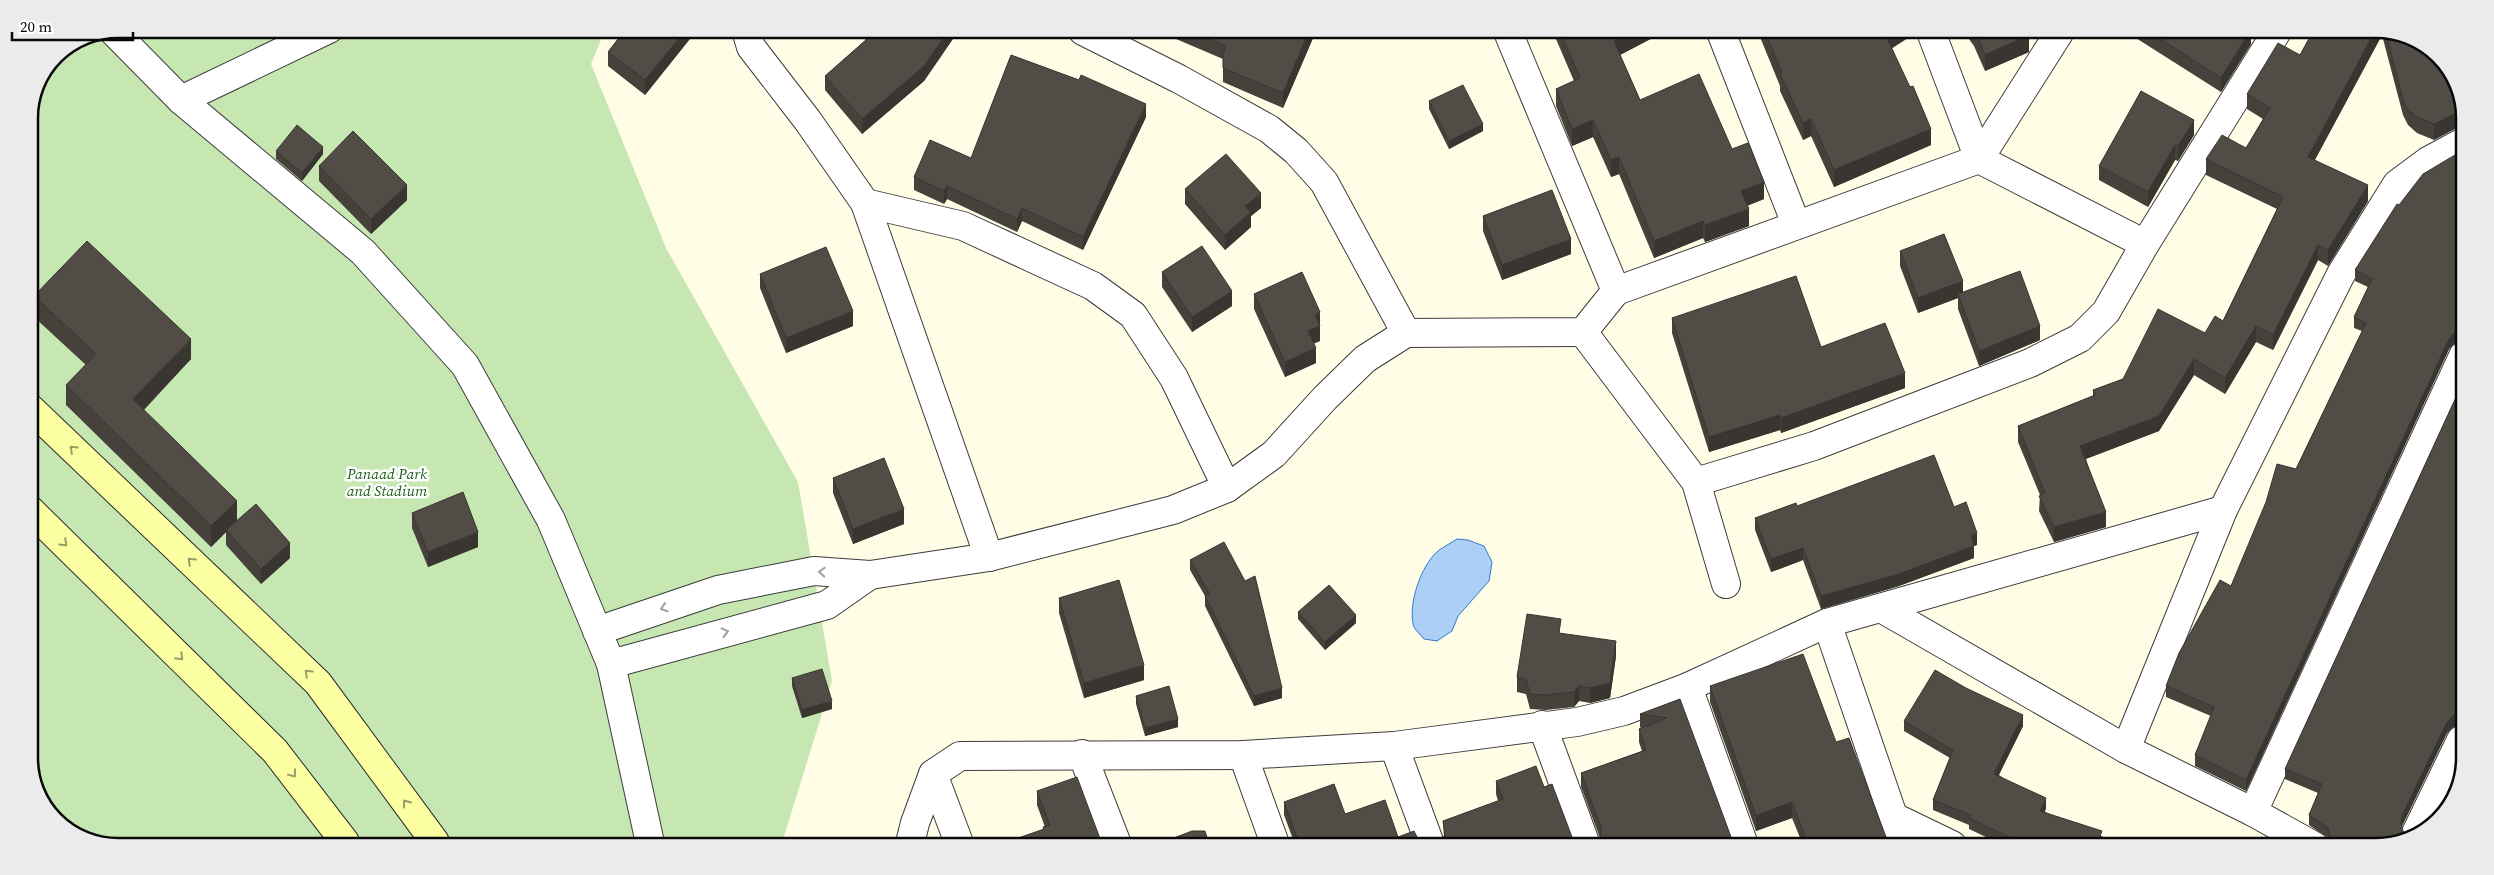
<svg xmlns="http://www.w3.org/2000/svg" width="2494" height="875" font-family="'Source Serif 4',serif">
<style>
.green{fill:#c6e7b2}
.water{fill:#acd0f5;stroke:#347acb}
.lines{fill:none;stroke-linecap:round;stroke-linejoin:round}
.street-casing{stroke:#3c3c3c;stroke-width:30}
.secondary-casing{stroke:#2b2b2b;stroke-width:30}
.street{stroke:#fff;stroke-width:28}
.secondary{stroke:#fcfea2;stroke-width:28}
.wall{fill:#47413c}
.shaded-wall{fill:#393531}
.building{fill:#524c46;stroke:#393531}
.oneway{stroke:#9b9c65}
.oneway2{stroke:#9d9d9d}
.labels{text-anchor:middle;stroke-width:5;stroke-linejoin:round;paint-order:stroke}
.park-label{font-size:15px;font-style:italic;fill:#215f1c;stroke:#fff}
.rim{fill:none;stroke:#090909;stroke-width:2.5}
</style>
<rect width="100%" height="100%" fill="#fffde6"/>
<!-- green -->
<path class="green" d="M118,29L605,30L591,64L666,248L798,482L832,681L782,843L89,842L47,812L29,764V112L55,55L84,35Z"/>
<!-- water -->
<path class="water" d="M1457,539L1468,540L1484,546L1492,562L1489,581L1458,616L1452,631L1437,641L1424,639C1421,635 1416,631 1414,627C1407,606 1421,565 1438,551C1443,547 1451,543 1457,539Z"/>
<g class="lines">
<!-- street casing -->
<g class="street-casing">
<g id="street">
<path d="M112,30L181,100L363,252L465,365L551,520L611,664L650,843"/>
<path d="M746,30L751,47L808,121L865,203L989,557"/>
<path d="M1083,31L1179,79L1269,129L1296,151L1324,182L1406,333"/>
<path d="M1508,32L1616,291"/>
<path d="M1721,32L1796,224"/>
<path d="M1931,32L1979,159L2145,244"/>
<path d="M181,100L329,29"/>
<path d="M865,203L963,226L1093,286L1133,315L1174,378L1227,488"/>
<path d="M1583,332L1696,482L1726,584"/>
<path d="M1696,482L1814,446L2030,363L2080,338L2106,312L2145,244L2276,33"/>
<path d="M1881,608L2126,749L2253,812L2314,846"/>
<path d="M1827,623L1903,845"/>
<path d="M597,631L718,590L814,571L870,575L989,557L1173,510L1227,488L1274,454L1325,398L1365,359L1406,333L1583,332L1616,291L1979,159L2059,33"/>
<path d="M611,664L827,605L870,575"/>
<path d="M1688,687L1744,845"/>
<path d="M1542,725L1586,845"/>
<path d="M1394,746L1430,844"/>
<path d="M2126,749L2223,510L2341,274L2397,184L2428,161L2465,141"/>
<path d="M1082,754L1117,844"/>
<path d="M1243,755L1275,844"/>
<path d="M933,774L959,843"/>
<path d="M2253,812L2463,356"/>
<path d="M1894,817L1952,845"/>
<path d="M2416,833L2461,740"/>
<path d="M910,843L915,823L933,774L960,756L1243,755L1394,746L1577,722L1624,711L1688,687L1827,623L2223,510"/>
</g>
</g>
<!-- secondary casing -->
<g class="secondary-casing">
<g id="secondary">
<path d="M29,407L318,683L435,842"/>
<path d="M29,509L275,751L345,842"/>
</g>
</g>
<!-- street -->
<use href="#street" class="street"/>
<!-- secondary -->
<use href="#secondary" class="secondary"/>
</g>
<!-- wall -->
<g class="wall">
<path d="M625,30H697L645,95L608,66V52Z"/>
<path d="M851,30H959L924,81L862,134L825,90V76L866,40Z"/>
<path d="M1162,31H1313V38L1283,108L1223,82V59L1162,33Z"/>
<path d="M1553,32H1664L1620,55L1640,100L1732,149L1764,199L1747,206L1749,226L1705,242L1703,238L1654,258L1619,174L1611,177L1593,137L1572,146L1556,106V89L1574,81Z"/>
<path d="M1758,32H1916L1892,48L1931,145L1834,187L1811,136L1803,140L1780,91V86Z"/>
<path d="M1964,32L2028,33L2029,52L1985,71L1974,46Z"/>
<path d="M2128,33H2251V44L2221,92Z"/>
<path d="M2312,33H2405L2447,63L2465,111V126L2458,127L2434,140L2417,133L2408,125L2403,115L2382,35L2315,160L2368,201L2328,266L2318,260L2273,350L2256,342L2225,394L2194,375L2159,431L2086,459L2106,527L2054,542L2039,511L2040,495L2018,442V426L2093,396V390L2123,379L2205,333L2223,321L2277,209L2206,175V159L2246,148L2263,119L2247,109V94L2300,55Z"/>
<path d="M1429,101L1483,131L1449,149L1429,109Z"/>
<path d="M1146,117L1083,250L1022,221L1017,232L947,199L944,204L914,190V177L971,158Z"/>
<path d="M2194,135L2178,161L2175,160L2148,207L2099,180V166Z"/>
<path d="M2465,149L2464,341H2461L2454,344L2449,349L2246,791L2195,766V755L2211,716L2166,697V686L2231,586L2296,469L2362,331L2354,328V317L2368,287L2355,281V270L2399,205Z"/>
<path d="M276,151L323,154L302,181L276,159Z"/>
<path d="M319,166L407,200L371,234L319,181Z"/>
<path d="M1185,189L1261,208L1251,216V227L1225,250L1185,204Z"/>
<path d="M1483,216L1571,254L1502,280L1483,231Z"/>
<path d="M1900,251L1963,292L2040,340L1979,366L1958,309V298L1918,313L1900,266Z"/>
<path d="M1162,272L1232,306L1192,332L1162,287Z"/>
<path d="M760,274L853,326L786,353L760,288Z"/>
<path d="M1254,294L1320,327V341L1314,343L1316,363L1285,377L1254,309Z"/>
<path d="M34,296L191,359L144,410L237,521L290,558L261,584L226,545V532L211,547L66,405V385L86,365L34,317Z"/>
<path d="M1672,318L1821,347L1905,388L1781,433L1780,430L1709,452L1672,333Z"/>
<path d="M2463,382L2461,725H2459L2453,727L2447,733L2402,826L2328,843V838L2309,825V815L2318,793L2285,779V769Z"/>
<path d="M833,478L904,524L853,544L833,493Z"/>
<path d="M1797,506L1954,507L1977,545L1974,546V558L1899,586L1821,609L1803,560L1771,572L1755,530V518Z"/>
<path d="M412,513L478,547L428,567L412,528Z"/>
<path d="M1190,560L1282,698L1254,706L1205,606V596L1190,570Z"/>
<path d="M1059,598L1144,680L1084,698L1059,613Z"/>
<path d="M1298,612L1356,623L1325,650L1298,619Z"/>
<path d="M1561,633L1616,656L1610,698L1590,703L1579,701L1574,707L1546,710L1530,709L1526,694L1517,692V677Z"/>
<path d="M792,678L832,709L802,718L792,686Z"/>
<path d="M1710,686L1836,742L1889,845H1803L1792,818L1756,831L1710,702Z"/>
<path d="M1136,696L1178,727L1145,736L1136,704Z"/>
<path d="M1680,699L1598,841L1600,838L1581,787V773L1642,751L1639,742V729L1641,728L1640,727V714Z"/>
<path d="M1904,721L2023,726L1999,775L2046,808L2045,812L2123,846H2005L1969,829V825L1933,810V800L1950,758L1904,731Z"/>
<path d="M1496,781L1544,787L1572,837L1576,843L1442,841L1444,837L1443,821L1498,801L1496,794Z"/>
<path d="M1037,791L1102,844L1043,830V827H1045L1037,805Z"/>
<path d="M1284,802L1345,814L1398,837L1420,843L1294,842L1284,815Z"/>
</g>
<!-- shaded-wall -->
<g class="shaded-wall">
<path d="M686,30H697L645,95V80Z"/>
<path d="M949,30H959L924,81L862,134V119Z"/>
<path d="M1309,31H1313V38L1283,108V93Z"/>
<path d="M1632,32H1664L1614,58V41Z"/>
<path d="M1891,32H1916V33L1886,52V36Z"/>
<path d="M2249,33H2251V44L2221,92V78Z"/>
<path d="M2374,33H2382V35L2308,172V157Z"/>
<path d="M2029,35V52L1985,71V55Z"/>
<path d="M1146,104V117L1083,250V237Z"/>
<path d="M2458,112V127L2434,140V124Z"/>
<path d="M1811,119V136L1803,140V123Z"/>
<path d="M1593,120V137L1572,146V129Z"/>
<path d="M2194,120V135L2178,161V146Z"/>
<path d="M1483,124V131L1449,149V141Z"/>
<path d="M1931,129V145L1834,187V170Z"/>
<path d="M2175,145V160L2148,207V192Z"/>
<path d="M323,147V154L302,181V173Z"/>
<path d="M1619,157V174L1611,177V160Z"/>
<path d="M1764,182V199L1741,208V191Z"/>
<path d="M407,185V200L371,234V219Z"/>
<path d="M2368,185V201L2328,266V250Z"/>
<path d="M947,186V199L944,204V191Z"/>
<path d="M1261,193V208L1251,216V227L1225,250V235L1245,206Z"/>
<path d="M1022,208V221L1017,232V219Z"/>
<path d="M1749,209V226L1705,242V225Z"/>
<path d="M1703,221V238L1654,258V241Z"/>
<path d="M1571,239V254L1502,280V265Z"/>
<path d="M2318,245V260L2273,350V335Z"/>
<path d="M1963,281V296L1958,294V298L1918,313V298Z"/>
<path d="M1232,291V306L1192,332V317Z"/>
<path d="M853,311V326L786,353V338Z"/>
<path d="M1320,312V341L1308,346V331L1315,315Z"/>
<path d="M2040,326V340L1979,366V351Z"/>
<path d="M2256,326V342L2225,394V378Z"/>
<path d="M2461,330V341L2454,344L2449,349L2246,791V780L2449,339L2454,333Z"/>
<path d="M191,339V359L133,420V399Z"/>
<path d="M1316,348V363L1285,377V362Z"/>
<path d="M2194,359V375L2159,431L2080,461V446Z"/>
<path d="M1905,373V388L1781,433V418Z"/>
<path d="M1780,415V430L1709,452V437Z"/>
<path d="M237,501V522L226,530V532L211,547V526Z"/>
<path d="M904,509V524L853,544V529Z"/>
<path d="M2106,512V527L2054,542V527Z"/>
<path d="M478,532V547L428,567V552Z"/>
<path d="M1977,533V545L1974,546V558L1899,586L1821,609V596Z"/>
<path d="M290,543V558L261,584V569Z"/>
<path d="M1803,548V560L1771,572V559Z"/>
<path d="M1356,615V623L1325,650V642Z"/>
<path d="M1616,641V656L1610,698L1590,703V688Z"/>
<path d="M1144,665V680L1084,698V683Z"/>
<path d="M1579,686V701L1574,707V692Z"/>
<path d="M1282,688V698L1254,706V696Z"/>
<path d="M832,701V709L802,718V710Z"/>
<path d="M2459,714V725L2453,727L2447,733L2402,826L2401,835V824L2402,816L2447,722L2453,716Z"/>
<path d="M2023,715V726L1994,784V774Z"/>
<path d="M1178,719V727L1145,736V728Z"/>
<path d="M2046,798V808L2040,821V811Z"/>
<path d="M1792,802V818L1756,831V816Z"/>
</g>
<!-- building -->
<g class="building">
<path d="M625,30H686L645,80L608,52Z"/>
<path d="M873,30H949L924,66L862,119L825,76L875,32Z"/>
<path d="M1191,31H1309L1283,93L1223,68V55L1226,46Z"/>
<path d="M1560,32H1632L1614,41L1640,100L1699,74L1732,149L1748,143L1764,182L1741,191L1749,209L1705,225L1703,221L1654,241L1619,157L1611,160L1593,120L1572,129L1556,89L1580,78Z"/>
<path d="M1765,32H1891L1886,36L1910,87L1913,86L1931,129L1834,170L1811,119L1803,123L1780,74L1782,73Z"/>
<path d="M1975,32L2028,33L2029,35L1985,55Z"/>
<path d="M2151,33H2249L2221,78Z"/>
<path d="M2312,33H2374L2308,157L2368,185L2328,250L2318,245L2273,335L2256,326L2225,378L2194,359L2159,416L2080,446L2106,512L2054,527L2039,496L2045,493L2018,426L2095,395L2093,390L2123,379L2158,309L2205,333L2215,316L2223,321L2283,197L2206,159L2222,135L2246,148L2270,108L2247,94L2278,43L2300,55Z"/>
<path d="M2386,33H2405L2447,63L2465,111L2458,112L2434,124L2417,117L2408,110L2403,100Z"/>
<path d="M1011,55L1079,80L1081,75L1146,104L1083,237L1022,208L1017,219L947,186L944,191L914,177L930,140L971,158Z"/>
<path d="M1463,85L1483,124L1449,141L1429,101Z"/>
<path d="M2141,91L2194,120L2178,146L2175,145L2148,192L2099,166Z"/>
<path d="M297,125L323,147L302,173L276,151Z"/>
<path d="M353,131L407,185L371,219L319,166Z"/>
<path d="M2465,149L2464,330H2461L2454,333L2449,339L2246,780L2195,755L2214,707L2166,686L2179,653L2220,580L2231,586L2266,502L2277,464L2296,469L2366,323L2354,317L2372,279L2355,270L2397,204L2399,205L2423,174Z"/>
<path d="M1226,154L1261,193L1245,206L1251,212L1225,235L1185,189Z"/>
<path d="M1552,190L1571,239L1502,265L1483,216Z"/>
<path d="M1944,234L1963,281L1918,298L1900,251Z"/>
<path d="M87,241L191,339L133,399L237,501L211,526L66,385L96,354L34,296Z"/>
<path d="M1202,246L1232,291L1192,317L1162,272Z"/>
<path d="M826,247L853,311L786,338L760,274Z"/>
<path d="M2020,271L2040,326L1979,351L1958,294Z"/>
<path d="M1302,272L1320,312L1315,315L1320,326L1308,331L1316,348L1285,362L1254,294Z"/>
<path d="M1796,276L1821,347L1885,323L1905,373L1781,418L1780,415L1709,437L1672,318Z"/>
<path d="M2463,382L2461,714H2459L2453,716L2447,722L2402,816L2401,824L2403,831L2408,836L2377,846H2325L2328,843L2330,836L2328,828L2309,815L2322,784L2285,769Z"/>
<path d="M1934,455L1954,507L1966,502L1977,533L1971,535L1974,546L1899,574L1821,596L1803,548L1771,559L1755,518L1796,503L1797,506Z"/>
<path d="M884,458L904,509L853,529L833,478Z"/>
<path d="M463,492L478,532L428,552L412,513Z"/>
<path d="M256,504L290,543L261,569L226,530Z"/>
<path d="M1224,542L1245,581L1255,576L1282,688L1254,696L1205,596L1210,594L1190,560Z"/>
<path d="M1119,580L1144,665L1084,683L1059,598Z"/>
<path d="M1329,585L1356,615L1325,642L1298,612Z"/>
<path d="M1527,614L1561,619L1559,633L1616,641L1610,683L1590,688L1579,686L1574,692L1546,695L1530,694L1526,679L1517,677Z"/>
<path d="M1803,654L1836,742L1849,738L1889,845H1808L1792,802L1756,816L1710,686Z"/>
<path d="M822,669L832,701L802,710L792,678Z"/>
<path d="M1935,670L1966,688L2023,715L1994,774L2046,798L2040,811L2102,831L2100,836L2123,846H2008L2011,838L1969,818L1971,815L1933,800L1953,750L1904,721Z"/>
<path d="M1169,686L1178,719L1145,728L1136,696Z"/>
<path d="M1680,699L1734,845H1593L1598,841L1601,835V827L1581,773L1646,750L1639,729L1667,718L1640,714Z"/>
<path d="M1536,766L1544,787L1552,784L1572,837L1576,843L1578,845L1437,844L1442,841L1445,834L1443,821L1503,799L1496,781Z"/>
<path d="M2461,766V786L2431,827Z"/>
<path d="M1077,777L1102,844L1004,843L1044,829L1043,827L1050,825L1037,791Z"/>
<path d="M1334,784L1345,814L1385,800L1398,837L1414,831L1420,843L1423,844H1287L1298,840L1284,802Z"/>
<path d="M1192,831H1205L1209,844H1158Z"/>
<path d="M2254,839L2270,846H2251Z"/>
</g>
<!-- one-way arrows -->
<defs><path id="oneway-chevron" d="M-2-3.5L2.5 0L-2 3.5" fill="none" stroke-width="1.6" stroke-linecap="round" stroke-linejoin="round" transform="scale(1.25)"/></defs>
<g class="oneway">
<use href="#oneway-chevron" transform="translate(73 449) rotate(-137)"/>
<use href="#oneway-chevron" transform="translate(64 543) rotate(44)"/>
<use href="#oneway-chevron" transform="translate(191 561) rotate(-136)"/>
<use href="#oneway-chevron" transform="translate(180 657) rotate(45)"/>
<use href="#oneway-chevron" transform="translate(308 673) rotate(-136)"/>
<use href="#oneway-chevron" transform="translate(293 774) rotate(53)"/>
<use href="#oneway-chevron" transform="translate(406 803) rotate(-126)"/>
</g>
<g class="oneway2">
<use href="#oneway-chevron" transform="translate(822 572) rotate(-177)"/>
<use href="#oneway-chevron" transform="translate(664 608) rotate(162)"/>
<use href="#oneway-chevron" transform="translate(725 632) rotate(-15)"/>
</g>
<g class="labels">
<!-- park labels -->
<g class="park-label">
<text x="387" y="479">Panaad Park<tspan x="387" dy="17">and Stadium</tspan></text>
</g>
</g>
<!-- crop -->
<path d="M0 0H2494V875H0ZM118 38H2376A80 80 0 0 1 2456 118V758A80 80 0 0 1 2376 838H118A80 80 0 0 1 38 758V118A80 80 0 0 1 118 38Z" fill="#ebebeb" fill-rule="evenodd"/>
<path class="rim" d="M118 38H2376A80 80 0 0 1 2456 118V758A80 80 0 0 1 2376 838H118A80 80 0 0 1 38 758V118A80 80 0 0 1 118 38Z"/>
<!-- scale -->
<path d="M12 32v8h121v-8" fill="none" stroke="#090909" stroke-width="2.5"/>
<text x="20" y="32" font-size="15" fill="#090909" stroke="#ffffff" stroke-width="4" paint-order="stroke">20 m</text>
</svg>
